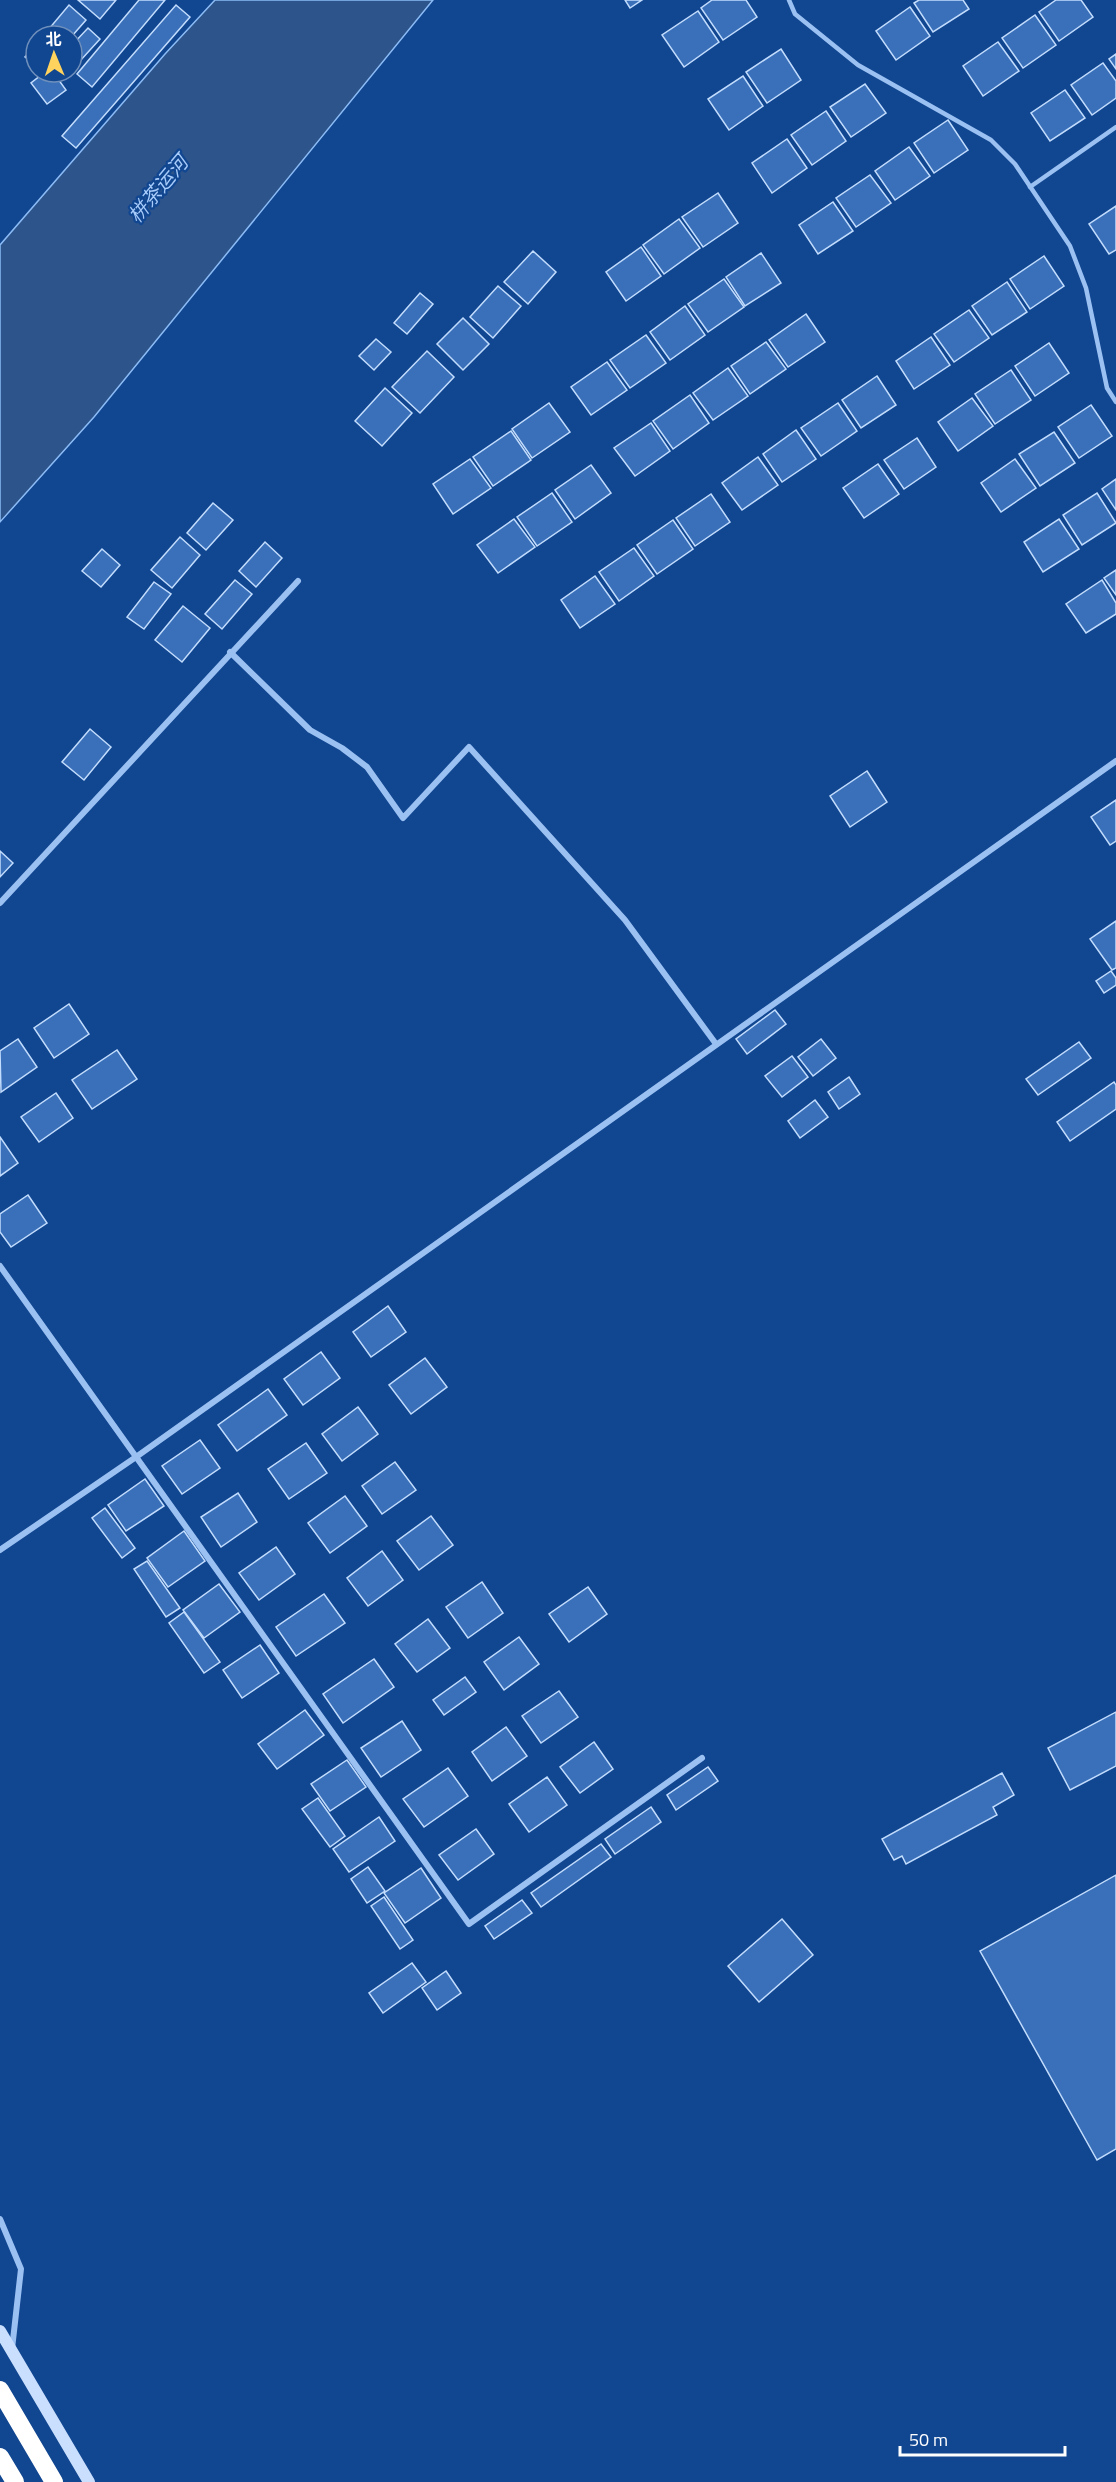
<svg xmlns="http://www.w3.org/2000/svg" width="1116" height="2482" font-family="'Titillium Web','Noto Sans SC',sans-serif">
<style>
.water{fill:#2d548b;stroke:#8cbcf6;stroke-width:1.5}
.building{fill:#3970b9;stroke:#c2dcfd;stroke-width:1.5}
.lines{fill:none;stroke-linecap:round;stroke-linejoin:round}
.lane{stroke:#9bc1f3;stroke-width:4.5}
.street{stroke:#9bc1f3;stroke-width:6}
.secondary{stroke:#cadffd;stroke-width:12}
.highway{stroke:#fff;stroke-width:18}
.labels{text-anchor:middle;stroke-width:4.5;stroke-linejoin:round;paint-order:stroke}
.water-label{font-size:20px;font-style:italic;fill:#a7cbfa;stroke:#114690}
</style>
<rect width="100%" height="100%" fill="#114690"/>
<!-- water -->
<path class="water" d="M215,0H433L94,417L0,522V245L165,54Z"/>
<!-- building -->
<g class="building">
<path d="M78,0H116L100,19Z"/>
<path d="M139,0H165L92,87L77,74Z"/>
<path d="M625,0H642L630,8Z"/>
<path d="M712,0H746L757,17L723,40L701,8Z"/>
<path d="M919,0H963L969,9L933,32L914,3Z"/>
<path d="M1056,0H1081L1093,17L1059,41L1039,12Z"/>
<path d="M69,5L86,20L72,36H43Z"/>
<path d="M176,5L190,17L76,148L62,136Z"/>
<path d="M910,7L930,36L896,60L876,31Z"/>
<path d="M698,11L719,42L684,67L662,35Z"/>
<path d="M1035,15L1056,45L1023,68L1002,38Z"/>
<path d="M88,28L100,39L80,61L72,53V45Z"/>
<path d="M998,42L1019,71L983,96L963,66Z"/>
<path d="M36,44V66L25,57Z"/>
<path d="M781,49L801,80L767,103L746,72Z"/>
<path d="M1116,54V69L1109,59Z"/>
<path d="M1103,63L1116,81V98L1092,115L1071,85Z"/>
<path d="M45,72H53L66,90L47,104L31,83Z"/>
<path d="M743,76L763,106L729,130L708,99Z"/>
<path d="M865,84L886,113L851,137L830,107Z"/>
<path d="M1065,90L1085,118L1050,141L1031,113Z"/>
<path d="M826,111L846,141L812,165L791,135Z"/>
<path d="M948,120L968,150L934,173L914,143Z"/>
<path d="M787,139L807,168L772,193L752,163Z"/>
<path d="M909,147L930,176L895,200L875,171Z"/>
<path d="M870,175L891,203L856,227L836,198Z"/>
<path d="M718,193L738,223L703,247L682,217Z"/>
<path d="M833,202L853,231L818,254L799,225Z"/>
<path d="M1116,206V250L1109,254L1089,224Z"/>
<path d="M679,219L700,248L664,274L643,245Z"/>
<path d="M641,247L661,276L626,301L606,272Z"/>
<path d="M533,251L556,272L528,304L504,282Z"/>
<path d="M761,253L781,283L745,306L726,277Z"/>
<path d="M1044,256L1064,286L1030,309L1010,279Z"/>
<path d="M724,279L744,307L708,332L688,304Z"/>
<path d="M1007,282L1027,312L992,335L972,306Z"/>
<path d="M498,286L521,306L493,338L470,317Z"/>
<path d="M420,293L433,304L407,334L394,323Z"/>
<path d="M685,306L705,335L670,360L650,332Z"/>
<path d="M969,310L989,338L954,362L934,334Z"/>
<path d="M806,314L825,342L788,367L769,340Z"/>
<path d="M463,318L489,344L463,370L437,344Z"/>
<path d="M646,335L666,363L630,388L610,360Z"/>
<path d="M931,337L950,365L914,389L896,361Z"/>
<path d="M376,339L391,352L374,370L359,356Z"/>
<path d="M766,342L786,369L750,394L731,366Z"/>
<path d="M1049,343L1069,373L1035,396L1015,366Z"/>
<path d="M427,351L454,377L420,413L392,387Z"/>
<path d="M607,362L627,390L591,415L571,387Z"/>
<path d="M728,368L748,396L713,420L693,393Z"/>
<path d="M1011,370L1031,400L995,424L975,394Z"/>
<path d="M877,376L896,405L861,428L842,400Z"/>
<path d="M385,388L412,413L382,446L355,421Z"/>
<path d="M690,395L709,423L673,449L653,421Z"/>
<path d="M972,398L993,426L958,451L938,422Z"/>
<path d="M549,403L570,432L532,458L512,429Z"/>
<path d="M838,403L857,431L821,456L801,428Z"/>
<path d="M1091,405L1112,436L1079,458L1058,427Z"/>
<path d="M651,423L670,451L635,476L614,448Z"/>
<path d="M796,430L816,459L782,482L763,454Z"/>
<path d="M511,431L531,460L493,486L473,457Z"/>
<path d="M1054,432L1075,463L1040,486L1019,454Z"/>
<path d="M917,438L936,467L904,489L884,460Z"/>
<path d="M758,457L778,485L742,510L722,483Z"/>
<path d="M470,459L491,488L453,514L433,484Z"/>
<path d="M1015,459L1036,488L1001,512L981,483Z"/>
<path d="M878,464L899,494L864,518L843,488Z"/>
<path d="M591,465L611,493L575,519L555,490Z"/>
<path d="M1116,479V510L1102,489Z"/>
<path d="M552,493L572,522L537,546L517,517Z"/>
<path d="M1097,493L1116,523L1082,545L1063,515Z"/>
<path d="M711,494L730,522L695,546L676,518Z"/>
<path d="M213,503L233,520L206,550L187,533Z"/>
<path d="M514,519L535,547L498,573L477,545Z"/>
<path d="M1059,519L1079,549L1043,572L1024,542Z"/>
<path d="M673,520L693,549L657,574L637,545Z"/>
<path d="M180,537L200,555L172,588L151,570Z"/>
<path d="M265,542L282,558L256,587L239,571Z"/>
<path d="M634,548L654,576L619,601L599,572Z"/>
<path d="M102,549L120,565L101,587L82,571Z"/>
<path d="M1116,570V595L1104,578Z"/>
<path d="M595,576L615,604L580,628L561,600Z"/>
<path d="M235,580L252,594L222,629L205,614Z"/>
<path d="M1102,580L1116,603V614L1086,633L1066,604Z"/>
<path d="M154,582L171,594L144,629L127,617Z"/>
<path d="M183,606L210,628L182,662L155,640Z"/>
<path d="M90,729L111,747L84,780L62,762Z"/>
<path d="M867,771L887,802L850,827L830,796Z"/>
<path d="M1116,800V841L1110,845L1091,817Z"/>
<path d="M0,851L13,863L0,877Z"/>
<path d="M1116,921V968L1112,970L1090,939Z"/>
<path d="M1111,971L1116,978V985L1104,993L1096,981Z"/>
<path d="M69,1004L89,1034L54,1058L34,1028Z"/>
<path d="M775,1010L786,1024L747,1054L736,1039Z"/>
<path d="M18,1039L37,1067L1,1092L0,1051Z"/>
<path d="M821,1039L836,1058L813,1076L798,1057Z"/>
<path d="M1079,1042L1091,1058L1038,1095L1026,1079Z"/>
<path d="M117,1050L137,1079L92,1109L72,1080Z"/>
<path d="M792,1056L808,1077L782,1097L765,1076Z"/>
<path d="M849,1077L860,1094L839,1109L828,1092Z"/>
<path d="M1114,1082L1116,1085V1109L1070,1141L1057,1122Z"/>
<path d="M56,1093L73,1118L39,1142L21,1117Z"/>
<path d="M815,1100L828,1117L800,1138L788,1121Z"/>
<path d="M0,1137L18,1163L0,1176Z"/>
<path d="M28,1195L47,1223L11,1247L0,1232V1214Z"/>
<path d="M388,1306L406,1332L371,1357L353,1332Z"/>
<path d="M321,1352L340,1378L303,1405L284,1379Z"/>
<path d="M425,1358L447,1387L411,1414L389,1385Z"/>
<path d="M268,1389L287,1415L237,1451L218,1425Z"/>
<path d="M358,1407L378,1434L342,1461L322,1434Z"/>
<path d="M200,1440L220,1468L182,1494L162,1466Z"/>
<path d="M306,1443L327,1473L289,1499L268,1469Z"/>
<path d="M395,1462L416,1490L382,1514L362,1486Z"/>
<path d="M145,1479L164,1506L126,1531L108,1505Z"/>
<path d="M238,1493L257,1522L221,1547L201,1517Z"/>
<path d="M345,1496L367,1526L330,1553L308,1523Z"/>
<path d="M105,1508L135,1548L122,1558L92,1518Z"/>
<path d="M431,1516L453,1545L419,1570L397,1541Z"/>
<path d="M184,1531L205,1561L168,1587L147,1558Z"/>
<path d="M276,1547L295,1574L259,1600L239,1573Z"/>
<path d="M382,1551L403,1580L368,1606L347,1578Z"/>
<path d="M147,1561L180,1608L166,1617L134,1569Z"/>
<path d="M482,1582L503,1613L468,1638L446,1607Z"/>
<path d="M219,1584L240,1612L204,1638L183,1610Z"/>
<path d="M588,1587L607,1614L569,1642L549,1614Z"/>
<path d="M324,1594L345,1623L296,1656L276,1627Z"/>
<path d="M184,1612L220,1662L204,1673L169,1623Z"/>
<path d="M428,1619L450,1648L417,1672L395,1644Z"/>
<path d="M519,1637L539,1664L504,1690L484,1662Z"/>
<path d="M260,1645L279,1673L242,1698L223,1670Z"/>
<path d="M374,1659L394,1687L343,1723L323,1694Z"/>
<path d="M465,1677L476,1692L444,1715L433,1700Z"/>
<path d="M559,1691L578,1717L541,1743L522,1716Z"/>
<path d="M305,1710L324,1735L277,1769L258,1744Z"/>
<path d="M1116,1712V1766L1070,1790L1048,1748Z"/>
<path d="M402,1721L421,1750L381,1777L361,1748Z"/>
<path d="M506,1727L527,1756L492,1781L472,1752Z"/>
<path d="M594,1742L613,1769L580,1793L560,1767Z"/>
<path d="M347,1760L366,1787L330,1811L311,1784Z"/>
<path d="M708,1767L718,1781L676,1810L667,1795Z"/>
<path d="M448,1768L468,1796L424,1827L403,1799Z"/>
<path d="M1002,1773L1014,1795L993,1807L997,1815L906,1864L902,1856L894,1860L882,1839Z"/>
<path d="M547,1777L567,1805L529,1832L509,1804Z"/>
<path d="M318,1798L345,1836L330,1847L302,1809Z"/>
<path d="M651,1807L661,1822L615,1854L605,1839Z"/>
<path d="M379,1817L395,1841L349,1872L333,1849Z"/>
<path d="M476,1829L494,1854L458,1880L439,1855Z"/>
<path d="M601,1844L611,1857L541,1907L531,1893Z"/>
<path d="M368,1867L385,1891L367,1903L351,1879Z"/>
<path d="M421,1868L441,1898L405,1923L384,1893Z"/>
<path d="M1116,1875V2149L1097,2160L980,1951Z"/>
<path d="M384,1897L413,1940L400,1949L371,1906Z"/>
<path d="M522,1900L532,1913L494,1939L485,1926Z"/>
<path d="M782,1919L813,1955L759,2002L728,1966Z"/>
<path d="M412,1963L426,1982L383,2013L369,1993Z"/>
<path d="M446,1971L461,1993L437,2010L422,1988Z"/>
</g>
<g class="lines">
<!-- lane -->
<g class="lane">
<path d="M789,0L795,14L858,65L991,140L1015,164L1070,246L1086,288L1107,388L1116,402"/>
<path d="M1030,187L1116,127"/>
</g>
<!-- street -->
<g class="street">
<path d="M230,652L310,730L342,748L367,767L403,818L469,747L625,920L716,1044"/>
<path d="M0,903L298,581"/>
<path d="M0,1266L469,1924L702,1758"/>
<path d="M0,1550L136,1457L1116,761"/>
<path d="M0,2219L21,2269L12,2349"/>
</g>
<!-- secondary -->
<path class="secondary" d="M0,2331L89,2482"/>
<!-- highway -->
<g class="highway">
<path d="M0,2390L54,2482"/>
<path d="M0,2457L15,2482"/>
</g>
</g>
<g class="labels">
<!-- water labels -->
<g class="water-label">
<text transform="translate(158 189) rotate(-50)" y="7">栟茶运河</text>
</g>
</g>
<!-- north arrow -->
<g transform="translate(54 54) rotate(358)"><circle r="28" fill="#114690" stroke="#7090bc" stroke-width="1.5"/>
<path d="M0-4.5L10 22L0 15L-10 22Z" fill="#ffd35d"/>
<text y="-9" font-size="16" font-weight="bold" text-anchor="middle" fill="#ffffff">北</text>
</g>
<!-- scale -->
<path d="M900 2446v9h165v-9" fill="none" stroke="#ffffff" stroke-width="3"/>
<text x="909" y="2446" font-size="18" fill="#ffffff" stroke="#114690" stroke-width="4.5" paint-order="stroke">50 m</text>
</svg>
